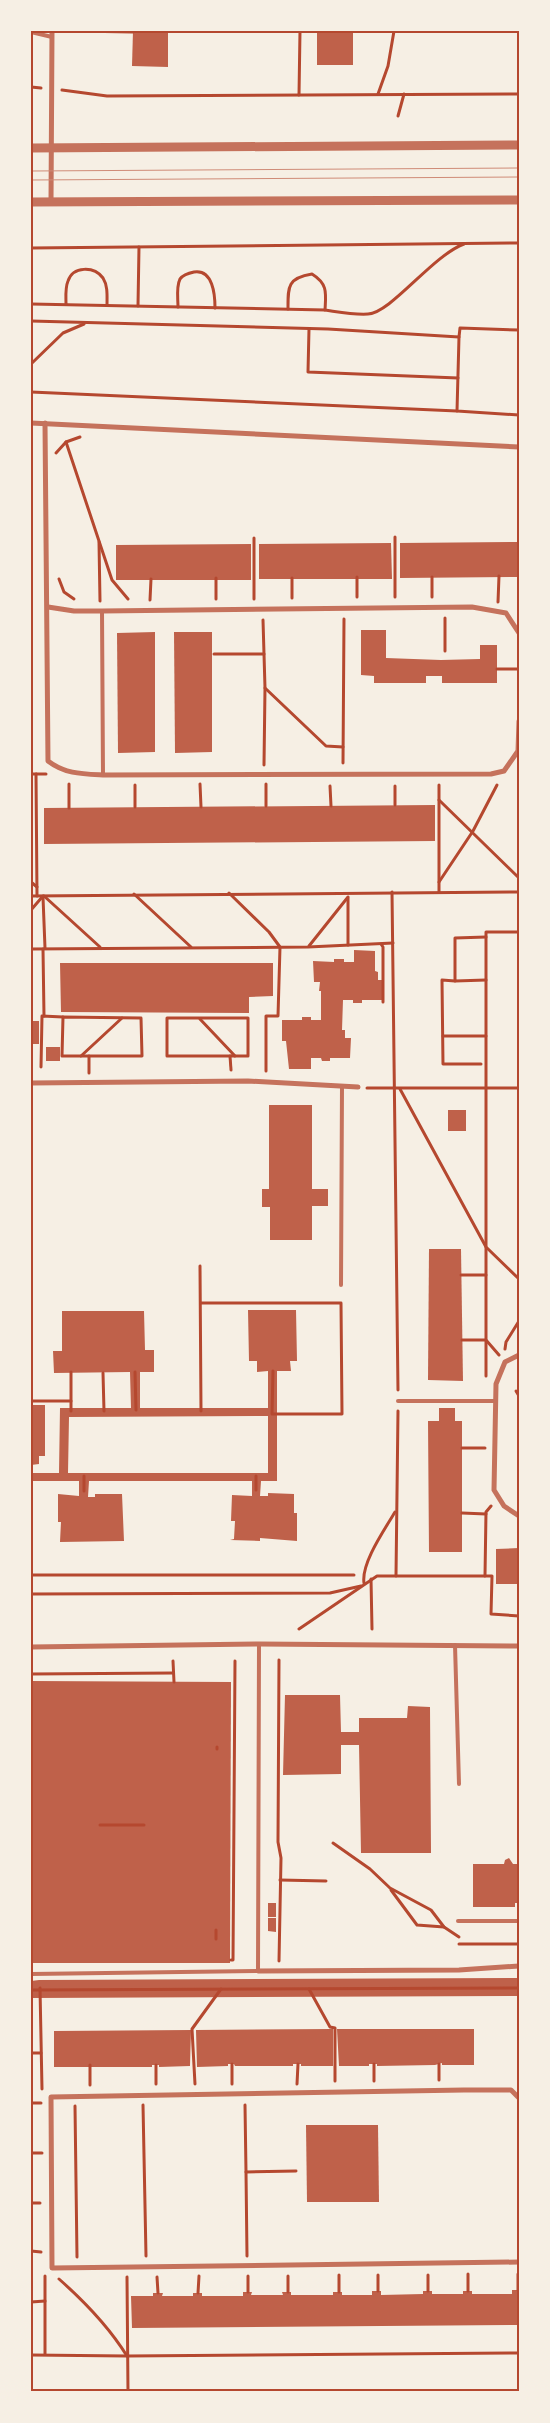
<svg xmlns="http://www.w3.org/2000/svg" width="550" height="2423" font-family="Quicksand,sans-serif">
<style>
.building{fill:#bf614a;fill-rule:evenodd}
.lines{fill:none;stroke-linecap:round;stroke-linejoin:round}
.path{stroke:#b5482f;stroke-width:3}
.service{stroke:#c5725c;stroke-width:4}
.minor{stroke:#c5725c;stroke-width:5}
.tertiary{stroke:#c5725c;stroke-width:9}
.tram{stroke:#cf8b77;stroke-width:1}
.neatline{fill:none;stroke:#b5482f;stroke-width:2}
</style>
<rect width="100%" height="100%" fill="#f6efe4"/>
<!-- building -->
<g class="building">
<path d="M133,31H168V67L132,66Z"/>
<rect x="317" y="31" width="36" height="34"/>
<path d="M519,542V577L400,578V543Z"/>
<path d="M391,543L392,579H259V544Z"/>
<path d="M251,544V580H116V545Z"/>
<path d="M361,630H386V658L441,660L480,659V645H497V683H442V676H426V683H374V676L361,675Z"/>
<path d="M155,632V752L118,753L117,633Z"/>
<path d="M174,632H212V752L175,753Z"/>
<path d="M435,805V841L44,844V808Z"/>
<path d="M354,950L375,951V971L378,972V980H382V1000H362V1003H353V1000H343L342,1030H345V1038H351L350,1058H330V1061H322L321,1058H311V1069H289L286,1041H282V1020H302V1017H311V1020H321V991H319L320,982H314L313,961L334,962V959H344V962H354Z"/>
<path d="M60,963H273V996L249,997V1013L61,1012Z"/>
<rect x="31" y="1021" width="8" height="23"/>
<rect x="46" y="1047" width="14" height="14"/>
<path d="M269,1105H312V1189H328V1206H312V1240H270V1207H262V1189H269Z"/>
<rect x="448" y="1110" width="18" height="21"/>
<path d="M429,1249H461L463,1381L428,1380Z"/>
<path d="M248,1310H296L297,1361H290L291,1371H277V1481H261L260,1496H268V1493L294,1494V1513H297V1541L260,1538V1541L230,1540L234,1539L235,1521H231L232,1495L252,1496V1481H89L88,1497H95V1494H122L124,1541L60,1542L61,1522H58V1494L79,1496V1481H31V1473H59L60,1408H131L130,1372L54,1373L53,1351H62V1311H144L145,1350H154V1372H140V1408H268V1371L257,1372V1361H249ZM268,1416V1473H68L69,1417Z"/>
<path d="M31,1405H45V1456H39V1464L31,1465Z"/>
<path d="M439,1408H455V1421H462V1552H429L428,1421H439Z"/>
<path d="M519,1548V1584H496V1549Z"/>
<path d="M31,1681L231,1682L230,1963H31Z"/>
<path d="M285,1695H340L341,1732H359V1718H407L408,1706L430,1707L431,1853H361L359,1745H341V1774L283,1775Z"/>
<path d="M509,1858L513,1864H519V1903H515V1907H473V1864H504L505,1860Z"/>
<rect x="268" y="1903" width="8" height="14"/>
<path d="M268,1918H276V1932L268,1931Z"/>
<path d="M519,1978V1996L31,1998V1981L39,1980Z"/>
<path d="M333,2029V2066H301V2064H293V2066H235L234,2064H228V2066L197,2067L196,2030Z"/>
<path d="M337,2029H474V2065H442V2063L435,2065L377,2066V2064H369V2066H339Z"/>
<path d="M191,2030L190,2066L159,2067V2065H152V2067H54V2031Z"/>
<path d="M306,2125H378L379,2202H307Z"/>
<path d="M512,2290H519V2325L132,2328L131,2296H153V2293H163L162,2296H193V2293H202V2296H243V2292H252L251,2295H283L282,2292H291V2295H333V2292H342V2295H372V2291H381V2295L423,2294V2291H432V2294H463V2291H472V2294H512Z"/>
</g>
<g class="lines">
<!-- path -->
<g class="path">
<path d="M75,31L133,32"/>
<path d="M31,87L41,88"/>
<path d="M62,90L107,96L519,94"/>
<path d="M378,94L388,66L394,31"/>
<path d="M299,95L300,31"/>
<path d="M398,116L404,94"/>
<path d="M31,248L519,243"/>
<path d="M31,304L325,310C339,312 354,315 368,314C391,313 432,256 464,244"/>
<path d="M66,304C66,297 65,288 68,281C73,266 94,266 103,278C108,286 107,296 107,305"/>
<path d="M138,306L139,247"/>
<path d="M178,307C178,298 176,287 180,279C183,275 189,273 194,272C213,269 215,295 215,308"/>
<path d="M288,309C288,287 287,278 312,274C328,284 326,293 325,310"/>
<path d="M31,321L328,329L459,337L460,328L519,330"/>
<path d="M309,329L308,372L458,378"/>
<path d="M459,337L457,411L519,415"/>
<path d="M31,364L63,333L84,324"/>
<path d="M31,392L457,411"/>
<path d="M66,442L112,580L128,599"/>
<path d="M56,453L66,442L80,437"/>
<path d="M395,537V597"/>
<path d="M254,538V599"/>
<path d="M99,542L100,601"/>
<path d="M432,577V597"/>
<path d="M59,579L64,592L74,599"/>
<path d="M357,597V577"/>
<path d="M292,598V578"/>
<path d="M216,599V578"/>
<path d="M150,600L151,579"/>
<path d="M498,602L499,576"/>
<path d="M445,618V651"/>
<path d="M263,620L265,688L326,746L343,747"/>
<path d="M214,654H264"/>
<path d="M497,669H519"/>
<path d="M343,763L344,619"/>
<path d="M264,765L265,688"/>
<path d="M31,774H46"/>
<path d="M36,774L37,896"/>
<path d="M200,784L201,807"/>
<path d="M266,784V806"/>
<path d="M330,786L331,806"/>
<path d="M395,786V805"/>
<path d="M439,800L519,878"/>
<path d="M135,807V785"/>
<path d="M69,808V784"/>
<path d="M31,882L37,887"/>
<path d="M439,882L473,831L497,785"/>
<path d="M392,892L398,1390"/>
<path d="M439,892V785"/>
<path d="M229,893L269,932L280,947L278,1016H266V1071"/>
<path d="M134,894L191,947"/>
<path d="M31,896L519,892"/>
<path d="M44,896L100,947"/>
<path d="M43,897L45,948"/>
<path d="M31,910L43,896"/>
<path d="M381,944L383,947V1002"/>
<path d="M348,945V898"/>
<path d="M309,946L348,897"/>
<path d="M31,949L308,947L393,943"/>
<path d="M43,949L44,1016"/>
<path d="M486,980L455,981V938L486,937"/>
<path d="M455,981L442,980L443,1064H481"/>
<path d="M63,1017L141,1018L142,1056H62Z"/>
<path d="M167,1018H199L235,1056H167Z"/>
<path d="M200,1018H248V1056H235"/>
<path d="M443,1036H486"/>
<path d="M81,1056L122,1018"/>
<path d="M89,1056V1073"/>
<path d="M230,1056L231,1070"/>
<path d="M41,1067L42,1016L63,1017"/>
<path d="M367,1088H519"/>
<path d="M400,1089L486,1247L519,1279"/>
<path d="M200,1266L201,1411"/>
<path d="M461,1275H486"/>
<path d="M201,1303H341L342,1414H272L273,1371"/>
<path d="M462,1340H486V1376"/>
<path d="M505,1349L506,1342L519,1321"/>
<path d="M499,1355L486,1340V932H519"/>
<path d="M71,1372V1411"/>
<path d="M135,1372L136,1410"/>
<path d="M103,1373L104,1411"/>
<path d="M516,1391L519,1396"/>
<path d="M31,1401H71"/>
<path d="M462,1448H485"/>
<path d="M256,1476V1490"/>
<path d="M84,1491V1476"/>
<path d="M462,1513L486,1514"/>
<path d="M31,1575H354"/>
<path d="M396,1576L398,1411"/>
<path d="M485,1576H492L491,1614L519,1616"/>
<path d="M371,1579L372,1629"/>
<path d="M364,1583C361,1563 385,1529 395,1512"/>
<path d="M31,1594L330,1593L361,1586"/>
<path d="M299,1629L377,1576H485L486,1512L491,1506"/>
<path d="M279,1660L278,1842L281,1858L279,1961"/>
<path d="M173,1661L174,1682"/>
<path d="M31,1674L173,1673"/>
<path d="M217,1747V1749"/>
<path d="M100,1825H144"/>
<path d="M333,1843L370,1869L390,1888L431,1910L444,1927L459,1937"/>
<path d="M280,1880L326,1881"/>
<path d="M391,1890L417,1925L444,1927"/>
<path d="M216,1930V1939"/>
<path d="M459,1944H519"/>
<path d="M231,1960H233L235,1661"/>
<path d="M40,1988L42,2089"/>
<path d="M309,1989L330,2027L335,2028V2081"/>
<path d="M31,1990L519,1988"/>
<path d="M31,2053H41"/>
<path d="M90,2065V2085"/>
<path d="M439,2080V2064"/>
<path d="M374,2081V2064"/>
<path d="M156,2084V2065"/>
<path d="M195,2084L192,2029L221,1989"/>
<path d="M232,2084V2064"/>
<path d="M297,2084L298,2064"/>
<path d="M31,2103H41"/>
<path d="M143,2105L146,2256"/>
<path d="M245,2105L246,2172L296,2171"/>
<path d="M75,2106L77,2257"/>
<path d="M31,2153H42"/>
<path d="M246,2172L247,2256"/>
<path d="M31,2203H40"/>
<path d="M31,2251L41,2252"/>
<path d="M45,2276V2354"/>
<path d="M248,2276V2292"/>
<path d="M288,2276V2292"/>
<path d="M127,2277L128,2392"/>
<path d="M157,2277L158,2293"/>
<path d="M59,2279C85,2302 109,2327 127,2356"/>
<path d="M518,2290V2274"/>
<path d="M378,2291V2275"/>
<path d="M428,2291V2275"/>
<path d="M468,2291V2274"/>
<path d="M339,2292V2275"/>
<path d="M198,2293L199,2276"/>
<path d="M31,2302L45,2301"/>
<path d="M31,2355L127,2356L519,2353"/>
</g>
<!-- service -->
<g class="service">
<path d="M31,32L52,37"/>
<path d="M102,611L103,775"/>
<path d="M341,1285L342,1086"/>
<path d="M398,1401H496"/>
<path d="M455,1645L459,1784"/>
<path d="M458,1921H519"/>
<path d="M31,1974L258,1971L259,1644"/>
</g>
<!-- minor -->
<g class="minor">
<path d="M51,202L52,31"/>
<path d="M31,423L519,447"/>
<path d="M45,423L48,761C65,774 82,774 103,775L491,774L504,771L518,751L519,721"/>
<path d="M48,607L74,611H102L472,607L506,613L519,633"/>
<path d="M31,1083L248,1081L358,1087"/>
<path d="M519,1355L505,1362L496,1384L494,1490L504,1506L519,1516"/>
<path d="M31,1647L259,1644L519,1646"/>
<path d="M258,1971L459,1970L519,1966"/>
<path d="M519,2098L511,2090H464L51,2097L52,2268L519,2262"/>
</g>
<!-- tertiary -->
<g class="tertiary">
<path d="M31,148L519,145"/>
<path d="M31,202L519,200"/>
</g>
<!-- tram -->
<g class="tram">
<path d="M31,171L519,168"/>
<path d="M31,180L519,177"/>
</g>
</g>
<!-- border -->
<rect width="550" height="2423" fill="none" stroke="#f6efe4" stroke-width="65"/>
<rect x="32" y="32" width="486" height="2358" class="neatline"/>
</svg>
